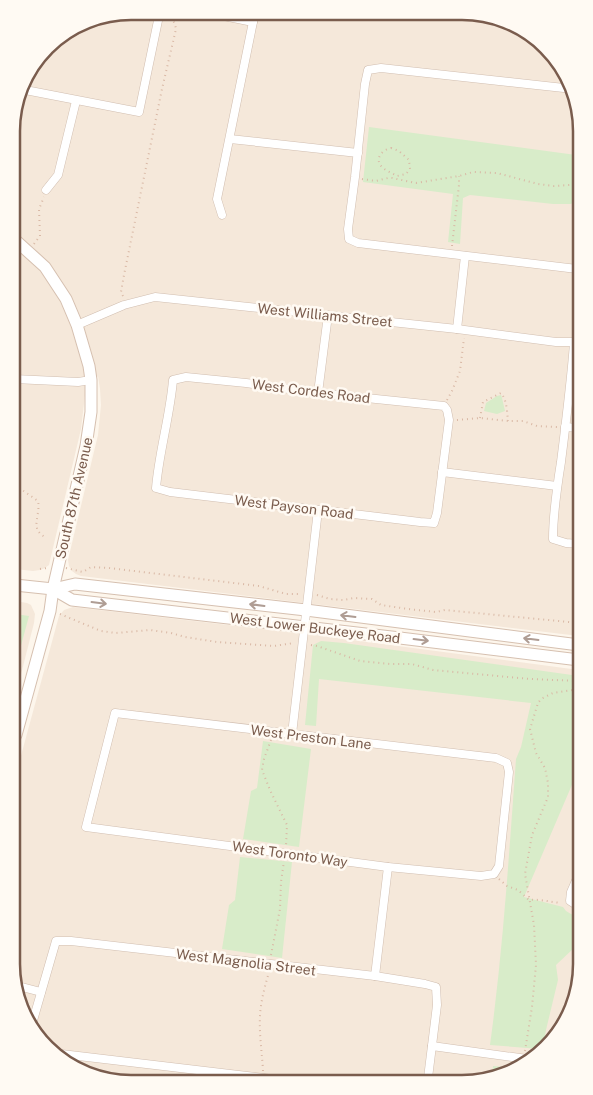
<svg xmlns="http://www.w3.org/2000/svg" width="593" height="1095" font-family="'Public Sans',sans-serif">
<style>
.residential{fill:#f5e8da}
.green{fill:#d8ecc9}
.lines{fill:none;stroke-linecap:round;stroke-linejoin:round}
.street-casing{stroke:#d1beb0;stroke-width:9}
.secondary-casing{stroke:#d6c0b0;stroke-width:13}
.path{stroke:#d9b8a5;stroke-width:2;stroke-dasharray:1 4;stroke-linecap:butt}
.street{stroke:#fff;stroke-width:8}
.secondary{stroke:#fff;stroke-width:11}
.oneway{stroke:#af9d94}
.labels{text-anchor:middle;stroke-width:5;stroke-linejoin:round;paint-order:stroke}
.street-label{font-size:14px;fill:#7a5c4d;stroke:#fffaf3}
.rim{fill:none;stroke:#7a5c4d;stroke-width:2.5}
</style>
<rect width="100%" height="100%" fill="#fdf6ec"/>
<!-- residential -->
<g class="residential">
<path d="M131,11L485,13L541,41L575,92L579,636L81,576L76,574L72,571L69,566L68,560L98,435L101,405L100,389L98,376L85,395L81,429L49,565L45,568L40,570L33,571L15,569L12,115L24,78L52,41L85,20Z"/>
<path d="M15,601L27,603L31,605L35,614L34,623L16,694Z"/>
<path d="M73,607L322,636L579,670L581,972L557,1037L501,1077L115,1083L58,1059L18,1003L16,774L59,616L64,610Z"/>
</g>
<!-- green -->
<g class="green">
<path d="M369,127L576,155V200L571,204H553L470,195L463,198L460,244L448,242L453,194L363,182Z"/>
<path d="M501,395L502,398L505,411L497,414L484,411L486,403L497,396Z"/>
<path d="M15,614L29,616L16,664Z"/>
<path d="M321,641L344,643L579,676L580,766L524,897L563,907L566,911L581,920V930L574,948L556,965L558,980L546,1030L543,1047L540,1049L490,1045C503,950 509,855 516,759L521,747L531,703L319,679L316,726L305,725L313,645Z"/>
<path d="M263,741L311,749L299,847L243,839L251,791L257,788Z"/>
<path d="M240,857L292,862L282,958L222,949L229,905L235,900Z"/>
<path d="M493,1066L514,1068L501,1077H492Z"/>
</g>
<g class="lines">
<!-- street casing -->
<g class="street-casing">
<g id="street">
<path d="M204,12L253,22"/>
<path d="M20,89L139,112L160,11"/>
<path d="M573,89L381,68L368,70L365,84L355,177L348,229L349,239L358,243L577,269"/>
<path d="M230,139L358,153"/>
<path d="M46,190L58,175L76,101"/>
<path d="M222,215L217,199L255,12"/>
<path d="M77,325L124,305L155,297L457,329L556,342H577"/>
<path d="M457,329L465,256"/>
<path d="M574,343C571,383 566,422 561,462C557,487 553,513 553,539L566,543L578,544"/>
<path d="M186,377L246,383L318,393L444,406L447,410L449,420L437,513L434,523L420,522L170,492L156,488C159,452 170,416 173,380Z"/>
<path d="M14,379L78,382L91,380"/>
<path d="M318,393L328,315"/>
<path d="M565,427L578,428"/>
<path d="M442,472L557,486"/>
<path d="M115,713L496,758L507,763L509,772L499,866L494,874L481,876L388,867L86,827Z"/>
<path d="M292,734L318,510"/>
<path d="M581,869L571,892L570,901L581,908"/>
<path d="M375,976L388,867"/>
<path d="M18,986L41,992"/>
<path d="M32,1024L56,941H71L375,976L425,984L436,987L437,1005L428,1078"/>
<path d="M432,1046L527,1059"/>
<path d="M53,1053L281,1080"/>
</g>
</g>
<!-- secondary casing -->
<g class="secondary-casing">
<g id="secondary">
<path d="M13,238L45,267L66,299L77,325L89,366L91,380V412L86,446L53,589L50,611L16,735"/>
<path d="M15,585L53,589L75,584L306,610L579,645"/>
<path d="M53,589L72,600L400,638L579,660"/>
</g>
</g>
<!-- path -->
<g class="path">
<path d="M391,148L399,151L409,160L410,169L406,174L397,176C392,173 386,171 382,167C374,159 382,150 391,148Z"/>
<path d="M362,179L376,181L388,178H392L416,183L459,176L473,172L497,173L538,184L554,186L570,185L576,184"/>
<path d="M34,244L40,236L39,209L44,197"/>
<path d="M452,246L459,185V176"/>
<path d="M123,296L121,292L124,275L162,89L176,29L175,24L168,11"/>
<path d="M447,400L452,391L460,371L464,338"/>
<path d="M480,418L483,402L501,393C507,400 507,412 508,421"/>
<path d="M457,420L480,418L508,421H523L537,426L558,427"/>
<path d="M15,485L38,501C41,517 28,529 47,538"/>
<path d="M66,568L83,572L91,567L109,568L259,586L286,594H300"/>
<path d="M40,569L47,568"/>
<path d="M317,595L330,599L343,600L354,598L372,599L381,605L408,609L436,612L445,610L579,623"/>
<path d="M60,614L101,631L116,633L150,630L171,633L185,637L217,642L274,646L294,643"/>
<path d="M311,645L317,646L360,661L390,664H412L433,670L530,679L579,681"/>
<path d="M271,740L264,759L262,770L270,790L287,825L286,846"/>
<path d="M499,879L507,886L518,890L529,900C541,899 550,902 561,903"/>
<path d="M271,955L280,909L281,882L284,861"/>
<path d="M525,1051L532,1007L536,965L534,925L525,874L532,835L548,797V783L545,768L536,753L530,729L538,703L541,699L553,693L573,690L579,687"/>
<path d="M263,1071C262,1052 259,1034 260,1015C261,1000 265,986 269,972"/>
</g>
<!-- street -->
<use href="#street" class="street"/>
<!-- secondary -->
<use href="#secondary" class="secondary"/>
</g>
<!-- one-way arrows -->
<defs><path id="oneway-shaft" d="M-6 0H5M1.5-3L5.5 0L1.5 3" fill="none" stroke-width="1.6" stroke-linecap="round" stroke-linejoin="round" transform="scale(1.25)"/></defs>
<g class="oneway">
<use href="#oneway-shaft" transform="translate(99 603) rotate(7)"/>
<use href="#oneway-shaft" transform="translate(257 605) rotate(-173)"/>
<use href="#oneway-shaft" transform="translate(348 616) rotate(-173)"/>
<use href="#oneway-shaft" transform="translate(531 639) rotate(-173)"/>
<use href="#oneway-shaft" transform="translate(421 640) rotate(7)"/>
</g>
<g class="labels">
<!-- street labels -->
<g class="street-label">
<text transform="translate(325 315) rotate(6)" y="5">West Williams Street</text>
<text transform="translate(311 391) rotate(7)" y="5">West Cordes Road</text>
<text transform="translate(74 498) rotate(-77)" y="5">South 87th Avenue</text>
<text transform="translate(294 507) rotate(7)" y="5">West Payson Road</text>
<text transform="translate(315 628) rotate(7)" y="5">West Lower Buckeye Road</text>
<text transform="translate(311 737) rotate(7)" y="5">West Preston Lane</text>
<text transform="translate(290 854) rotate(8)" y="5">West Toronto Way</text>
<text transform="translate(246 962) rotate(7)" y="5">West Magnolia Street</text>
</g>
</g>
<!-- crop -->
<path d="M0 0H593V1095H0ZM131 20H462A111 111 0 0 1 573 131V964A111 111 0 0 1 462 1075H131A111 111 0 0 1 20 964V131A111 111 0 0 1 131 20Z" fill="#fffaf3" fill-rule="evenodd"/>
<path class="rim" d="M131 20H462A111 111 0 0 1 573 131V964A111 111 0 0 1 462 1075H131A111 111 0 0 1 20 964V131A111 111 0 0 1 131 20Z"/>
</svg>
